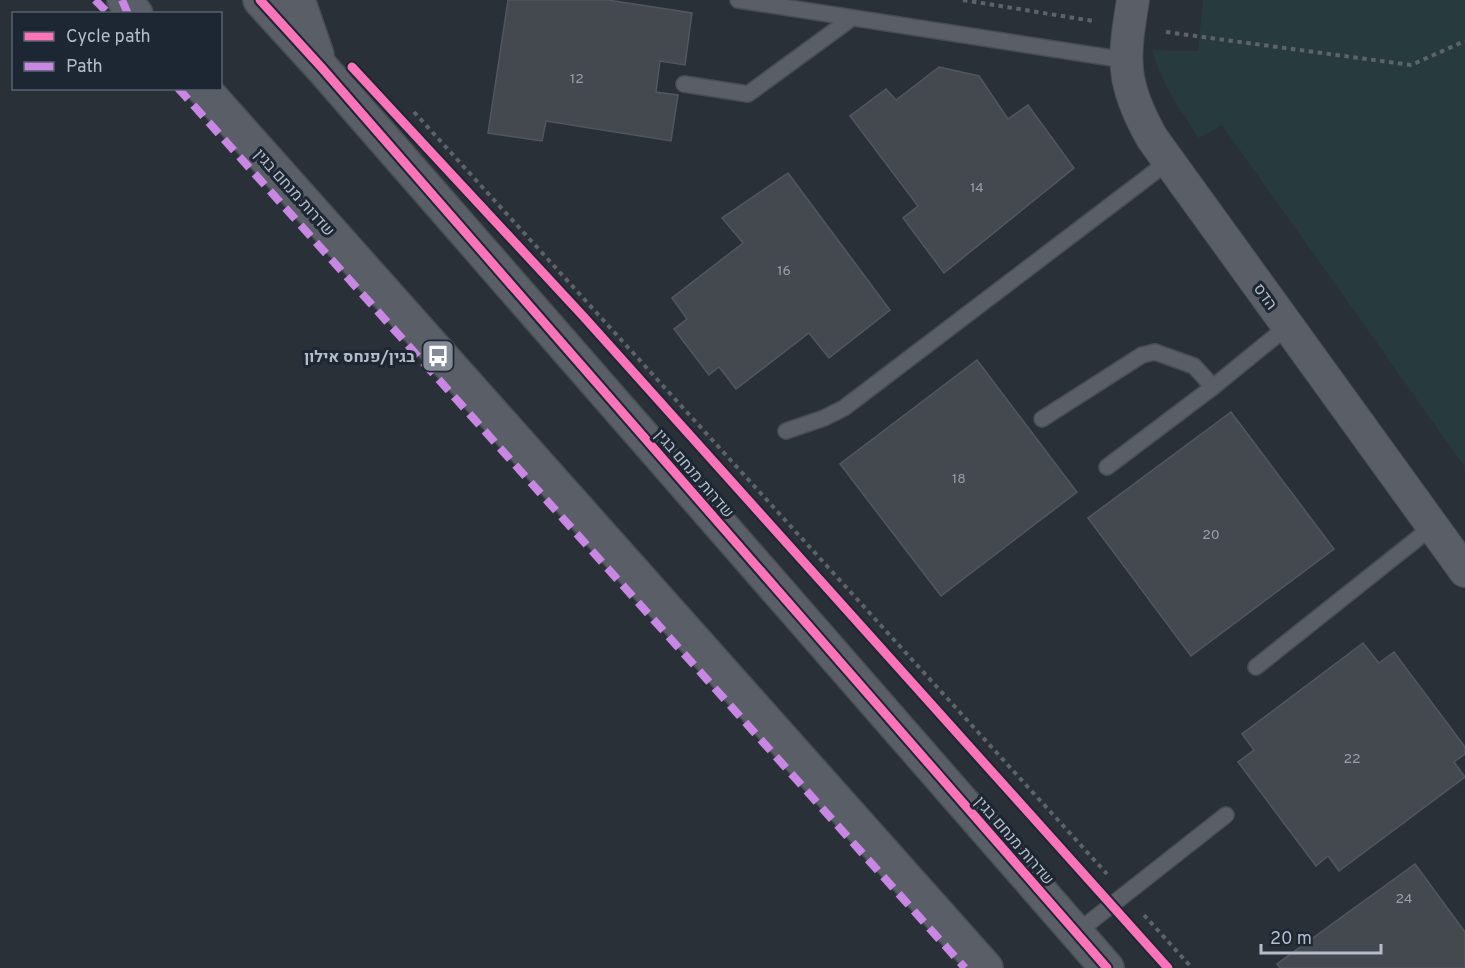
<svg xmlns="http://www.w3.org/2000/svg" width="1465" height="968" font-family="Overpass,Heebo,sans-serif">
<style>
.green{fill:#273a3e}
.building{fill:#444950;stroke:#52575f;stroke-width:1.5}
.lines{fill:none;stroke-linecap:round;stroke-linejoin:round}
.service-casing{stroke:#484c53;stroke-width:18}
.minor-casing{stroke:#484c53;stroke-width:34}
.tertiary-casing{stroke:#484c53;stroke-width:36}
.path{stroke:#5d636a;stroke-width:4;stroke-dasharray:4.5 4.5;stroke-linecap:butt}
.service{stroke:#5a5e66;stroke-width:15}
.minor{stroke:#5a5e66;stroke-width:32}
.tertiary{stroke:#5a5e66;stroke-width:33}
.quiet{stroke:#c787e3;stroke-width:8;stroke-dasharray:15 8;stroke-linecap:butt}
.cycleway-casing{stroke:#1d2633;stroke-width:13}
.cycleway{stroke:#fb73b8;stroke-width:9}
.labels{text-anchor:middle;stroke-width:6;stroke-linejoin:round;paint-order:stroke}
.number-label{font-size:14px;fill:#989fab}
.street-label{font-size:16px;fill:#b4bcc9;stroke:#1d2633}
.poi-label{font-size:16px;font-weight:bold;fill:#b4bcc9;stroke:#1d2633;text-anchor:end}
</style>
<rect width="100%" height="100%" fill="#2a3038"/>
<!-- green -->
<path class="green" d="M1203,0H1465V467L1222,125L1199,138C1180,110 1161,83 1152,50L1198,51Z"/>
<!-- building -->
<g class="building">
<path d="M508,0H608L692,13L685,65L660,61L656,92L678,95L671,141L546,121L542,141L488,133Z"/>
<path d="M939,67L979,76L1008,119L1028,105L1074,168L944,273L903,218L918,206L850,116L886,89L896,100Z"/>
<path d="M788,173L890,310L829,358L809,333L736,389L719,367L709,375L674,329L687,319L672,298L743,243L722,218Z"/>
<path d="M977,360L1077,492L941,596L840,464Z"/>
<path d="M1231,412L1334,549L1191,656L1088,518Z"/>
<path d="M1363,643L1379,663L1394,652L1465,747V754L1454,762L1465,777L1339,871L1328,856L1316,866L1238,762L1254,750L1242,734Z"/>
<path d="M1415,864L1465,932V968H1280L1277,964Z"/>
</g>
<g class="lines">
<!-- service casing -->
<g class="service-casing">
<g id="service">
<path d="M738,0L1125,60"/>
<path d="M684,84L748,94L852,18"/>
<path d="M1042,419L1142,355L1155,352L1194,366L1213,387"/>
<path d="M786,431L824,418L844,408L1169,161"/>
<path d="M1107,467L1213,387L1288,326"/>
<path d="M1256,667L1432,527"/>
<path d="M1076,933L1226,815"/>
</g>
</g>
<!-- minor casing -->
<g class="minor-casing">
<path id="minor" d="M1133,0C1123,60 1121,83 1152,138L1465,571"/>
</g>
<!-- tertiary casing -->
<g class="tertiary-casing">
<g id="tertiary">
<path d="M124,0L136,14"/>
<path d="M260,0L322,68L1107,968"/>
<path d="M298,0L317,55"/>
<path d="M203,88L986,968"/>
</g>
</g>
<!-- path -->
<g class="path">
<path d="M963,0L1093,21"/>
<path d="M1166,32L1411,65L1465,41"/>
<path d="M414,112L1107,874"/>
<path d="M1144,915L1192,968"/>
</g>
<!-- service -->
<use href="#service" class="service"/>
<!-- minor -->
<use href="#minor" class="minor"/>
<!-- tertiary -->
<use href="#tertiary" class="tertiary"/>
<!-- quiet -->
<g class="quiet">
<path d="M95,0L109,14"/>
<path d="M122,0L128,14"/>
<path d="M178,88L965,968"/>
</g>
<!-- cycleway casing -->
<g class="cycleway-casing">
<g id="cycleway">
<path d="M260,0L322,68L1107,968"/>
<path d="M352,67L583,316L1168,968"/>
</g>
</g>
<!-- cycleway -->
<use href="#cycleway" class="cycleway"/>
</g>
<!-- icons -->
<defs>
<g id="bus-square" transform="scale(1.725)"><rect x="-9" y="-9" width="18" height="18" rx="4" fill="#848b96" stroke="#1d2633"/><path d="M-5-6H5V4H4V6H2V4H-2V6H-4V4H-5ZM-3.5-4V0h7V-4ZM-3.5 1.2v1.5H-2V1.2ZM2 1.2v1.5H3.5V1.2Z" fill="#fff"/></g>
</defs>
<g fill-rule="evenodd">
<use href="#bus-square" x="438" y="356"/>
</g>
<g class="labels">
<!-- number labels -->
<g class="number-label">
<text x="577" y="83">12</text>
<text x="977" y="192">14</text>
<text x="784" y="275">16</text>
<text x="959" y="483">18</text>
<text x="1211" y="539">20</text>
<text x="1352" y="763">22</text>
<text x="1404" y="903">24</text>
</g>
<!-- street labels -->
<g class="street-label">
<text transform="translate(295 192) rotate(48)" y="6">שדרות מנחם בגין</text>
<text transform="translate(1266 296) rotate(54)" y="6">הדס</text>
<text transform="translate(695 473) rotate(49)" y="6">שדרות מנחם בגין</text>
<text transform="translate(1015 840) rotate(49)" y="6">שדרות מנחם בגין</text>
</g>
<!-- poi labels -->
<g class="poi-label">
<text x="415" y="362">בגין/פנחס אילון</text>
</g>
</g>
<!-- legend -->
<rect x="12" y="12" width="210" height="78" fill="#1d2633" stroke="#59626f" stroke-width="1.5"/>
<rect x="24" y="32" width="30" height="9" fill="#fb73b8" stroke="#59626f" stroke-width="1.5"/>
<text x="66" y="42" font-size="18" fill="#b4bcc9">Cycle path</text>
<rect x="24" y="62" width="30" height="9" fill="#c787e3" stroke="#59626f" stroke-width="1.5"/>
<text x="66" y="72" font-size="18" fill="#b4bcc9">Path</text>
<!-- scale -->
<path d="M1261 944v9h120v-9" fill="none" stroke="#b4bcc9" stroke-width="3"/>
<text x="1270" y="944" font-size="18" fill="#b4bcc9" stroke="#1d2633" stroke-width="4.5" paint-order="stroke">20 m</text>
</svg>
